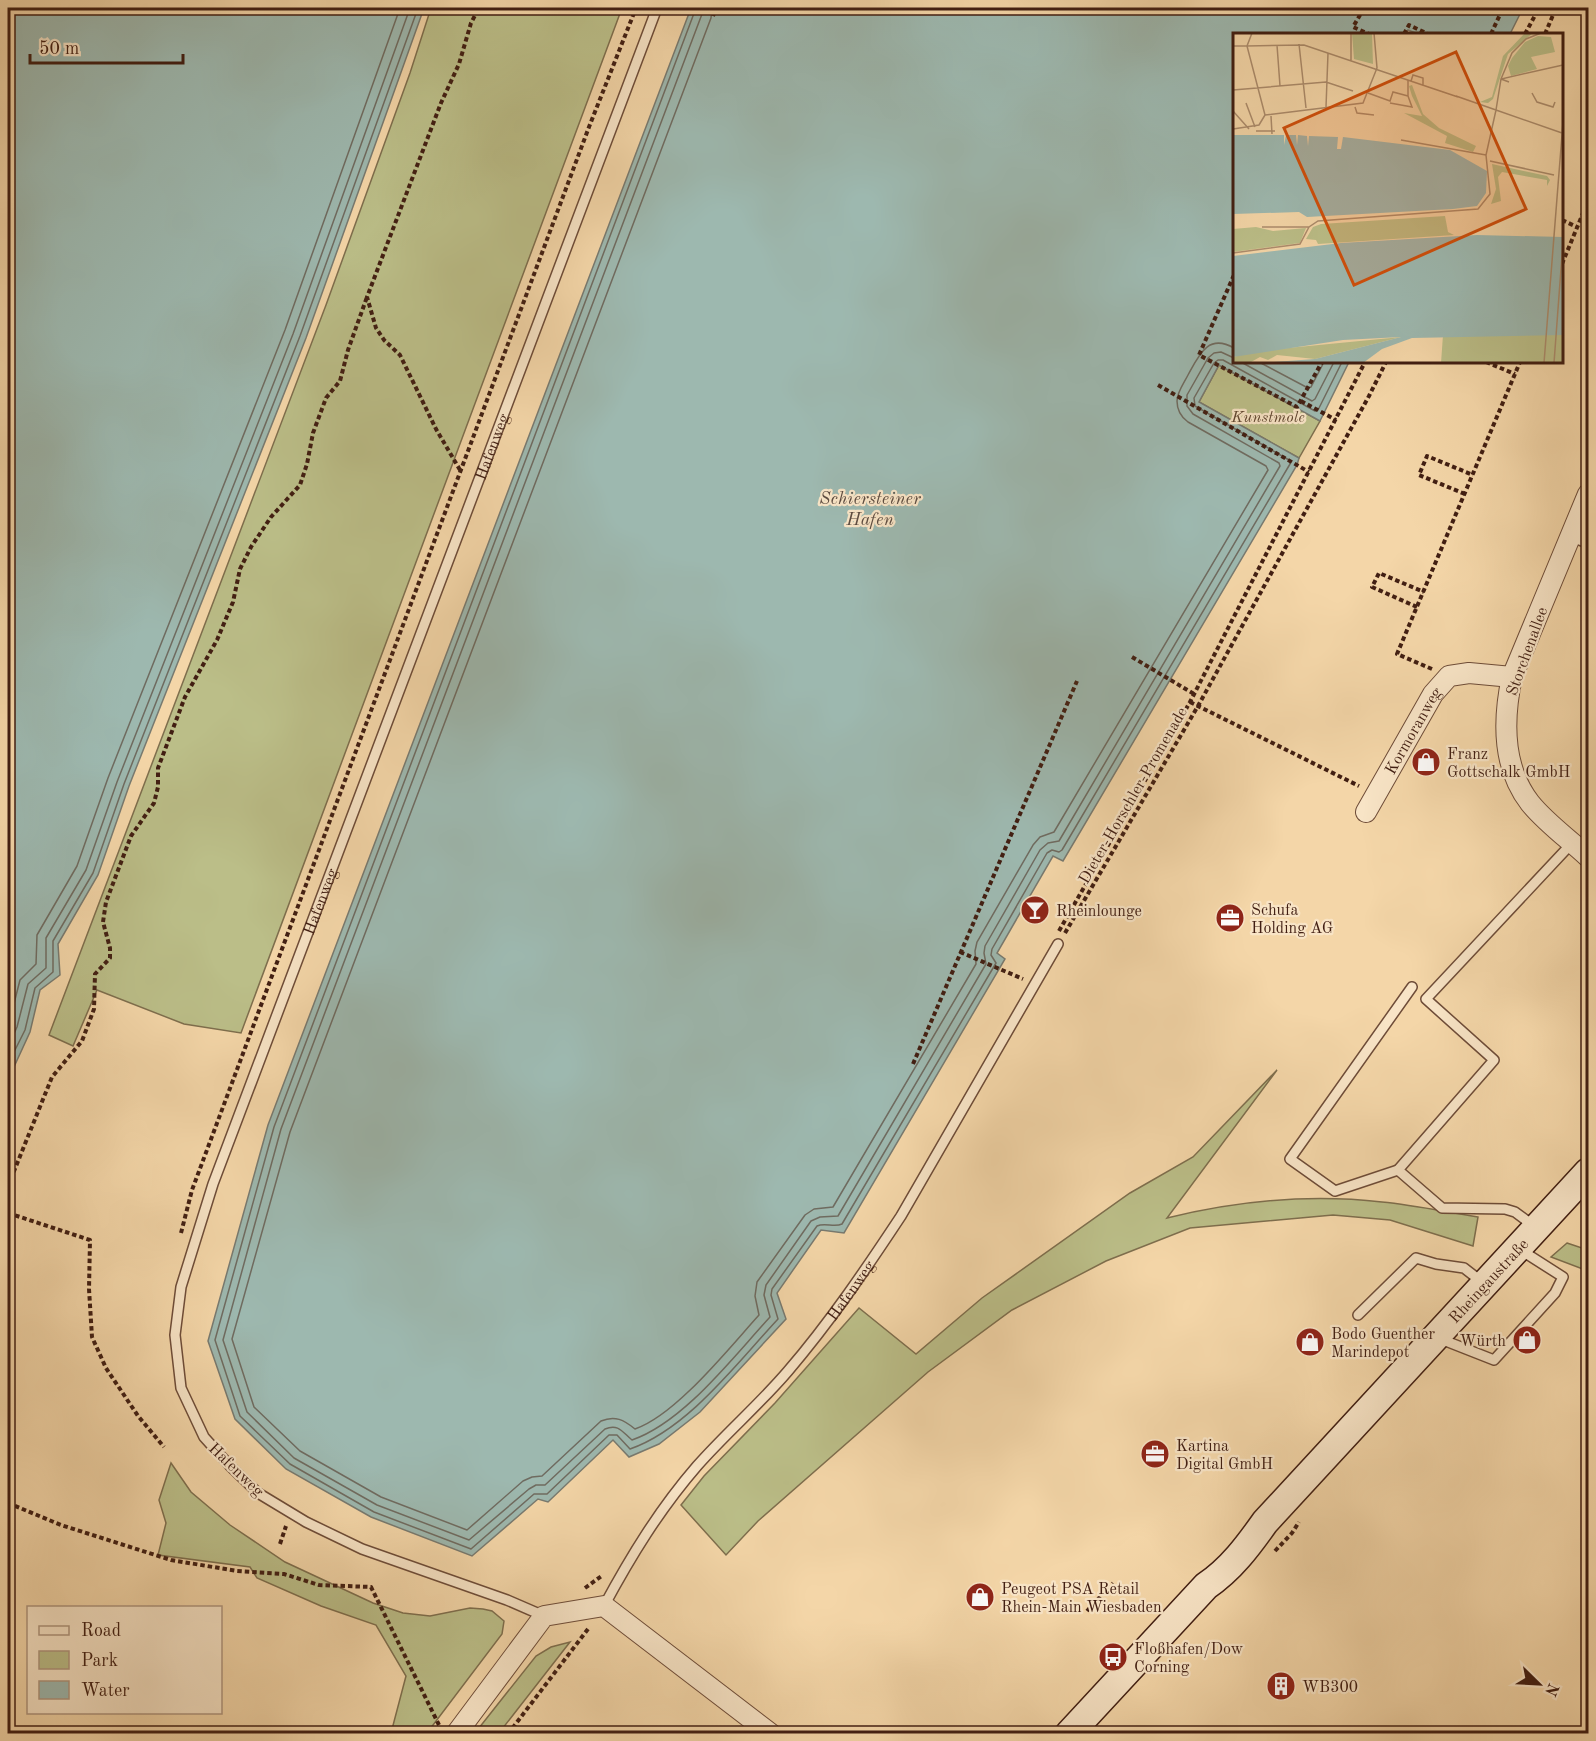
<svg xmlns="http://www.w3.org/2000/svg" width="1596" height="1741" font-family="'Old Standard TT',serif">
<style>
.green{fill:#bbbe88;stroke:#7e6e4d;stroke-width:1.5}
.water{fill:#9db8af;stroke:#787a70;stroke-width:1.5}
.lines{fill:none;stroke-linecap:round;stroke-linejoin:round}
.shore{stroke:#6f6b60;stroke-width:1.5}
.lane-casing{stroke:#6e4c38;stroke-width:12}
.street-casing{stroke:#6e4c38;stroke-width:22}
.secondary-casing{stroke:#411e12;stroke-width:30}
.path{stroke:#411e12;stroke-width:4;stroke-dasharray:4.5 3;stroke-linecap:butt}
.lane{stroke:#f8e4c6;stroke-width:9}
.street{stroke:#f8e4c6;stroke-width:20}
.secondary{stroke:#f8e4c6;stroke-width:27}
.labels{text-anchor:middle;stroke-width:4.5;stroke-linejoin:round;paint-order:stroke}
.park-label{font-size:16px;font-style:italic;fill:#604630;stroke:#f8e4c6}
.street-label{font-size:16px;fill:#411e12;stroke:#f8e4c6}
.poi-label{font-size:16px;fill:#411e12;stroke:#f8e4c6;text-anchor:start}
.water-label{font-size:18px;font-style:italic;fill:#5d4c41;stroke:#f8e4c6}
.inset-river{fill:none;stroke:#9db8af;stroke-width:3}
.inset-road{fill:none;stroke:#ac8c6c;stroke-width:1.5}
.view{fill:#cf500d;fill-opacity:0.15;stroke:#cf500d;stroke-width:3}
.inset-edge{fill:none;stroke:#411e12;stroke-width:3}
</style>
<rect width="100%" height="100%" fill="#f4d6a8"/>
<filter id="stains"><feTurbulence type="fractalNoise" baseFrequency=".00333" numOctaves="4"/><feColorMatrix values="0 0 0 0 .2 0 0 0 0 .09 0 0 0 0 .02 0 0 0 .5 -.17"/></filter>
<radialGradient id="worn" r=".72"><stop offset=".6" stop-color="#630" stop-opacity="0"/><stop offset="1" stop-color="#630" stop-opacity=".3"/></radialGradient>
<!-- green -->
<g class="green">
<path d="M431,8H622L241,1033L184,1024L97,990L73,1046L49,1035L326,305L410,73Z"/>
<path d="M1219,365L1320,421L1299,458L1199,402Z"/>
<path d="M1277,1070L1167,1218C1236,1201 1311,1194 1382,1202C1414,1205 1446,1212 1478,1217L1473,1246L1390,1220L1333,1215L1190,1228L1106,1261L1012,1310L928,1372L758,1521L726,1555L681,1505L704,1476L775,1403L859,1308L916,1354L982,1298L1130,1193L1193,1157Z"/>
<path d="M1567,1243L1588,1250V1271L1551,1257Z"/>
<path d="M171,1463L191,1492L230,1525L285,1562L373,1603L403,1613L430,1616L470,1608L483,1609L492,1611L504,1621L502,1634L427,1733H391L406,1676L376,1625L321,1606L257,1578L250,1567L158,1555L166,1523L159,1500Z"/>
<path d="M570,1642L499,1733H475L536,1656L551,1647Z"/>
</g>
<!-- water -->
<g class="water">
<path d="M8,8H424L306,338L129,786L98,875L58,944L60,975L40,990L30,1032L8,1080Z"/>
<path d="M691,8H1523L1510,34H1418L1408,30L1405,34H1234V362H1349L1320,421L1219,365L1199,402L1299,458L1297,465L1063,861L1053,856L997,953L1005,959L844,1233L821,1230L777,1293L786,1319L700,1412L659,1444L629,1457L613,1440L548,1502L538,1499L472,1556L371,1517L286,1469L235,1419L208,1341L268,1125Z"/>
</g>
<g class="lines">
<!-- shore -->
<g class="shore">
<path d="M696,8L274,1127L215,1340L240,1416L290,1464L374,1512L471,1549L534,1494H547L609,1435H617L630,1449C688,1429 737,1363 778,1319L771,1295L772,1289L817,1226C825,1222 834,1228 842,1224L996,963L991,955L992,949L1047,853L1052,850L1059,852L1062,850L1290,464L1289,460L1195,406L1194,398L1214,363L1218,360H1223L1315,411L1318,410L1342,362"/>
<path d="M703,8L702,14L281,1129L223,1340L247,1412L294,1458L377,1505L469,1540L529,1489L536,1485H545L605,1429C619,1423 623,1433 632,1440C684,1422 733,1357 770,1317L764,1295L766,1285L811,1221L820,1217L838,1216L986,964L984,953L985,946L1040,850L1048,843L1059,841L1280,466L1279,463L1193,414L1187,406V395L1208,358L1214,353L1221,352L1234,358"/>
<path d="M712,8L711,18L290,1132L232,1339L254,1407L300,1451L381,1497L467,1530L523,1481L532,1477L542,1476L601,1421C615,1415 624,1420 635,1429C676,1415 729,1348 759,1315L755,1296L757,1282L805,1215L814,1209L833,1207L976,964L975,951L977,942L1033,845L1040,837L1054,832L1268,470L1266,466L1188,422C1181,417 1177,410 1177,401C1177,392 1184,383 1188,375C1199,355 1208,333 1234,348"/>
<path d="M1241,362L1312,401L1315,399L1334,362"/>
<path d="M1259,362L1308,388L1311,387L1324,362"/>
<path d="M8,1027L20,980L36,964L37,935L77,866L108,778L285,330L400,8"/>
<path d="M8,1047L17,1027L28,984L46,968V938L86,870L117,782L293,334L410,8"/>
<path d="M8,1064L25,1030L35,988L53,972V941L93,873L124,784L300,336L418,8"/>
</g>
<!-- lane casing -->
<g class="lane-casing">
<g id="lane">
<path d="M1571,537L1588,543"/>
<path d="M1398,1170L1335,1191L1290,1159L1412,987"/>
<path d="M1534,1226L1515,1212L1505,1209L1442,1208L1398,1170L1494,1060L1426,999L1573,842"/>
<path d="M1358,1315L1416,1258L1436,1264L1464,1268L1482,1282"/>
<path d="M1438,1338L1494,1360L1555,1293L1563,1277L1519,1249"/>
<path id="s1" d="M604,1606C631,1556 659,1510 697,1466C726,1433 760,1404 788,1371C830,1322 866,1269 901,1216L1058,944"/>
<path id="s2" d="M544,1616L507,1600L362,1549L306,1522L258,1493L231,1467L204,1437L181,1388L175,1335L181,1287L213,1184L657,8"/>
</g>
</g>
<!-- street casing -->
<g class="street-casing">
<g id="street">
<path d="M1588,494L1512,677C1503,719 1502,767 1530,803C1546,823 1570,840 1588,857"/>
<path id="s3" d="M1366,812L1433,694L1449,676L1469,673L1512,677"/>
<path d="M456,1734L544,1616L604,1606L771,1734"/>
</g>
</g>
<!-- secondary casing -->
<g class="secondary-casing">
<g id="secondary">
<path id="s4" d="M1069,1734L1206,1586C1231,1569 1248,1546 1265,1522L1588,1172"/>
</g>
</g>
<!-- path -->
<g class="path">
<path d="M1364,8L1353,27L1369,34"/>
<path d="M713,16L716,8"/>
<path d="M1404,34L1409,25L1428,34"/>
<path d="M1491,34L1503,8"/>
<path d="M1525,34L1539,8"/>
<path d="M1545,34L1556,8"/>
<path d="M1562,220L1577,227"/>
<path d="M1562,264L1588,201"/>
<path d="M1234,275L1199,355L1297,407L1322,362"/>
<path d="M1486,362L1515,374"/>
<path d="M1158,385L1309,472"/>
<path d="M1301,401L1336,420"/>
<path d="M460,470L436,429L400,355L384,340L376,328L367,297L441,103L459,64L471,23L479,8"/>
<path d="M1465,494L1419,475L1427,456L1473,475"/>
<path d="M1417,607L1372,587L1379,573L1424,592"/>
<path d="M1132,657L1194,694"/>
<path d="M1432,669L1397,654L1520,362"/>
<path d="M1190,702L1359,786"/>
<path d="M1059,931L1190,702L1365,362"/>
<path d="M1065,933L1198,706L1369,396L1386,362"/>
<path d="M960,952L1023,979"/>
<path d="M913,1064L1077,681"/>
<path d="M8,1186L52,1077L82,1041L94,1009L95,974L110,958V948L103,922L106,902L131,836L154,803L158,787V768L185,697L217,640L233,602L240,569L251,547L271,517L300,485L307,464L313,433L326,398L340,381L348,350L367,297"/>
<path d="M8,1213L90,1240L89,1289L92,1337L106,1368L138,1416L164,1447"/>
<path d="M181,1233L192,1190L589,127L636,8"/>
<path d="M8,1503L61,1525L171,1560L237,1571L284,1574L319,1585L371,1587L439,1725"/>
<path d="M280,1544L286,1526"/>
<path d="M1275,1551L1292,1533L1299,1522"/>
<path d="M585,1588L603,1575"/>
<path d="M1087,1611L1113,1583"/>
<path d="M508,1734L588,1629"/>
</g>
<!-- lane -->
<use href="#lane" class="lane"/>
<!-- street -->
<use href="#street" class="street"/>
<!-- secondary -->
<use href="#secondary" class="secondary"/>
</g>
<!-- icons -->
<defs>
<g id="shop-disc" transform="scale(1.5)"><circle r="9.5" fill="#8f2418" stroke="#f8e4c6"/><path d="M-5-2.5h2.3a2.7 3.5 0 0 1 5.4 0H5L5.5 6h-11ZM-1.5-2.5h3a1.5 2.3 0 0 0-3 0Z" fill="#fff"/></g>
<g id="bar-disc" transform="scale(1.5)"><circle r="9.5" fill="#8f2418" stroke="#f8e4c6"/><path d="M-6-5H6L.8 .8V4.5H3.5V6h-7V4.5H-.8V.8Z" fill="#fff"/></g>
<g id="office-disc" transform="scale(1.5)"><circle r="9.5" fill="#8f2418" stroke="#f8e4c6"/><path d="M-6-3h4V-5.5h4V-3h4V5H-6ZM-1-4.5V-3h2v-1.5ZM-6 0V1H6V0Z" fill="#fff"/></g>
<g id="bus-disc" transform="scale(1.5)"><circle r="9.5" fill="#8f2418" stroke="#f8e4c6"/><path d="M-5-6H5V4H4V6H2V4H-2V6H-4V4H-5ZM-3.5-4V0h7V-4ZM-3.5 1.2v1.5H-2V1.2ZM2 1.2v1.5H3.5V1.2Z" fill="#fff"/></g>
<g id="building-disc" transform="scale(1.5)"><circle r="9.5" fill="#8f2418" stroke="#f8e4c6"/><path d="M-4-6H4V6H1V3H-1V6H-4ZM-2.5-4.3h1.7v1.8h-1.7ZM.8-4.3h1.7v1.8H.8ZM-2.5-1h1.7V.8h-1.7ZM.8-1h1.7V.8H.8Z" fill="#fff"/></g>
</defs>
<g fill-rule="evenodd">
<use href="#shop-disc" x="1426" y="762"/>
<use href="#bar-disc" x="1035" y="910"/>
<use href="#office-disc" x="1230" y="918"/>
<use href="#shop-disc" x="1527" y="1340"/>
<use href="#shop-disc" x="1310" y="1342"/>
<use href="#office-disc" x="1155" y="1454"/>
<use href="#shop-disc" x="980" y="1597"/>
<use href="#bus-disc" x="1113" y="1657"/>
<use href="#building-disc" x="1281" y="1686"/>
</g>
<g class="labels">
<!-- park labels -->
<g class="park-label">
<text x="1268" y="422">Kunstmole</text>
</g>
<!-- street labels -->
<g class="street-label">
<text dy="6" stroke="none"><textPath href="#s2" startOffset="1442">Hafenweg</textPath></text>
<text transform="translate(1526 651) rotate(-70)" y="6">Storchenallee</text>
<text dy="6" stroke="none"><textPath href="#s3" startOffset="94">Kormoranweg</textPath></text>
<text transform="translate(1132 795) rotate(-60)" y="6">Dieter-Horschler-Promenade</text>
<text dy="6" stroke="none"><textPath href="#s2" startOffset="956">Hafenweg</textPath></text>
<text dy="6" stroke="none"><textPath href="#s4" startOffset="618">Rheingaustraße</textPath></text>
<text dy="6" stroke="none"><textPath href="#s1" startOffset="402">Hafenweg</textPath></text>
<text transform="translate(237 1469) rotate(44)" y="6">Hafenweg</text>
</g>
<!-- poi labels -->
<g class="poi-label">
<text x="1447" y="759">Franz<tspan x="1447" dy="18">Gottschalk GmbH</tspan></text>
<text x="1251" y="915">Schufa<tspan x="1251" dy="18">Holding AG</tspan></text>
<text x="1056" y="916">Rheinlounge</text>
<text x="1331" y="1339">Bodo Guenther<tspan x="1331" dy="18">Marindepot</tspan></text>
<text x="1506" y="1346" text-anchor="end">Würth</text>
<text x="1176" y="1451">Kartina<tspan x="1176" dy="18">Digital GmbH</tspan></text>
<text x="1001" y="1594">Peugeot PSA Retail<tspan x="1001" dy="18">Rhein-Main Wiesbaden</tspan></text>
<text x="1134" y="1654">Floßhafen/Dow<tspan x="1134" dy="18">Corning</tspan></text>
<text x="1302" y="1692">WB300</text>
</g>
<!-- water labels -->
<g class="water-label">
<text x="870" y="504">Schiersteiner<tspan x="870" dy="21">Hafen</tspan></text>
</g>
</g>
<!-- overview -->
<g transform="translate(1233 33)">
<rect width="330" height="330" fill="#f4d6a8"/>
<path d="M139,0L140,31L121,26L119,0ZM292,0H300L275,21L260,66L255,70L247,69L259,64L270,23ZM305,3L318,4L322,19L298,24L304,36L278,43L275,33L279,25L292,9ZM179,52L190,81L206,95L243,113L240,119L212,110L214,103L171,80L189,83L179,63L176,53ZM259,131L314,143L317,147L314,153V147L269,139L265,144L268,168L258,171L263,156ZM212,183L215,199L221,202L85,211L83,207L73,206L80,194L88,191ZM23,194L40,198L73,195L67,210L0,219V196ZM262,299L330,302V330H208L210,302ZM168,304L82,326L44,322L35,327L27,324L18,329H0V324L24,318Z" fill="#bbbe88"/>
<path d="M0,102H51V112L53,102H63L64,112L65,102L74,103L75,113L76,103L105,104L104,116H108L110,104L217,117L254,138L253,160L244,173L220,176L74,184L66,179L0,181ZM244,202L330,204V302L179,305L149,316L130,330H27L82,326L168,304L110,307L0,324V223L108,210Z" fill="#9db8af"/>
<path class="inset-river" d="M0,279L102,262L314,258M0,306L157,294L187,302L204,291L225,286L312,277"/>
<path class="inset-road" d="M19,0L14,13L71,12L225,64M118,1V28M66,11L73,75M44,12L47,53M0,13H14L32,82M178,48L180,42L190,45V52M276,49L268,46L279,20L293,6L308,0M0,57L93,49L120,58M135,60L157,68L160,59L175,63V47M299,60L304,69L320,74L322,69M223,63L263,77M13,70L22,94M157,70L179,74L175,63M93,74L95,20M122,74L124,80L141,82M263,77L268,46L330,32M0,78L16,96M32,82L130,70L144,35L141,0M38,83L39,101M0,96L26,92L32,82M23,98H42M168,107L253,122M257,128L321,142M29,194H76M0,220L67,211L76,194L85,188L245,176L257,161L253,122L263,77L329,100M311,330L330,89M321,330L330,209"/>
<path class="view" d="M223,19L293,176L121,252L51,95Z"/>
<rect width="330" height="330" class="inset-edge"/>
</g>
<!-- margin -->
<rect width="1596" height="1741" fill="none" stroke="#f4d6a8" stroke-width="30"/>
<rect x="9" y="9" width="1578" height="1723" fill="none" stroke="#411e12" stroke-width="3"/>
<rect x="15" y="15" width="1566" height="1711" fill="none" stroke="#411e12" stroke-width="1.5"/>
<!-- legend -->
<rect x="27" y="1606" width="195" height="108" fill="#f8e4c6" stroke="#af957e" stroke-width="1.5"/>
<rect x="39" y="1626" width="30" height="9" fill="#f8e4c6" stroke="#af957e" stroke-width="1.5"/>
<text x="81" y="1636" font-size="18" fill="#411e12">Road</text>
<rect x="39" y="1651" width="30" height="18" fill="#bbbe88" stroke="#af957e" stroke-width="1.5"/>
<text x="81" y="1666" font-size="18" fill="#411e12">Park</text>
<rect x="39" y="1681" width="30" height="18" fill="#9db8af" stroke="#af957e" stroke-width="1.5"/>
<text x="81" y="1696" font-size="18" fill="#411e12">Water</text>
<!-- north arrow -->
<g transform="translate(1539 1684) rotate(114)" stroke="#f8e4c6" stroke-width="4.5" paint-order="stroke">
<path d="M0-4.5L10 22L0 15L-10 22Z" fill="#411e12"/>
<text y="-9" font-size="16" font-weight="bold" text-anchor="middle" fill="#411e12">N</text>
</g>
<!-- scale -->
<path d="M30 54v9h153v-9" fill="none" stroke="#411e12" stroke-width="3"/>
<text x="39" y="54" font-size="18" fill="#411e12" stroke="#f8e4c6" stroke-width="4.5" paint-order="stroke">50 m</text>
<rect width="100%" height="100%" filter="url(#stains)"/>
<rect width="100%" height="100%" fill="url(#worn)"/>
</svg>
